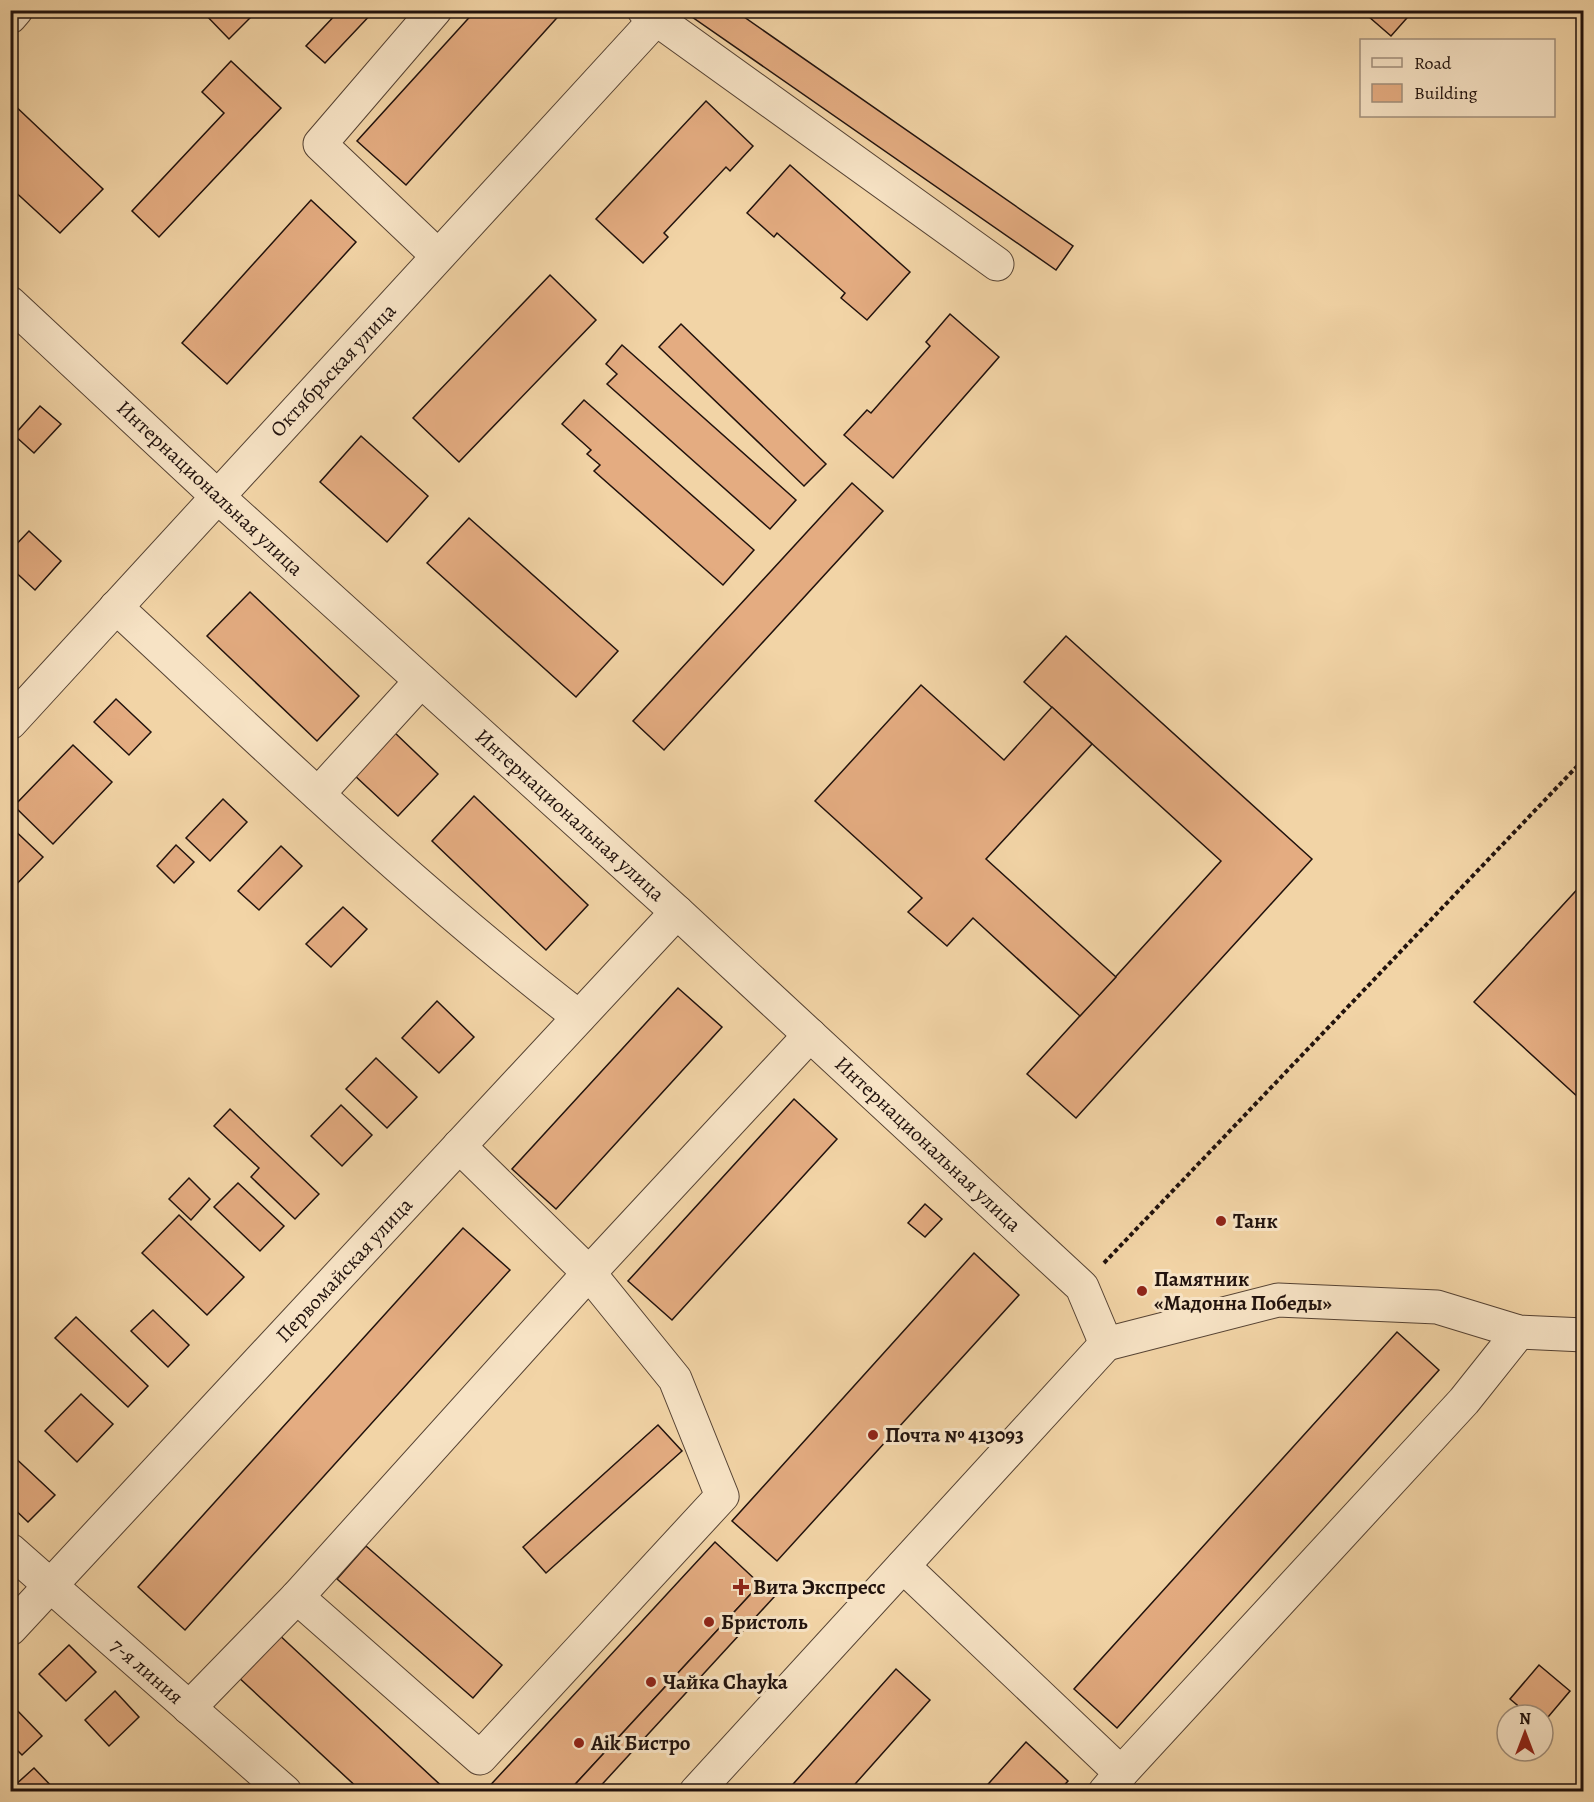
<svg xmlns="http://www.w3.org/2000/svg" width="1594" height="1802" font-family="Alegreya,serif">
<style>
.building{fill:#e4ac81;stroke:#21120d;stroke-width:1.5}
.lines{fill:none;stroke-linecap:round;stroke-linejoin:round}
.minor-casing{stroke:#554233;stroke-width:35}
.path{stroke:#21120d;stroke-width:4;stroke-dasharray:4.5 3;stroke-linecap:butt}
.minor{stroke:#f7e3c5;stroke-width:33}
.poi-dot{fill:#8f2418;stroke:#f7e3c5;stroke-width:2}
.labels{text-anchor:middle;stroke-width:6;stroke-linejoin:round;paint-order:stroke}
.street-label{font-size:21px;fill:#21120d;stroke:#f7e3c5}
.poi-label{font-size:21px;font-weight:bold;fill:#21120d;stroke:#f7e3c5;text-anchor:start}
</style>
<rect width="100%" height="100%" fill="#f2d4a6"/>
<filter id="stains"><feTurbulence type="fractalNoise" baseFrequency=".00333" numOctaves="4"/><feColorMatrix values="0 0 0 0 .2 0 0 0 0 .09 0 0 0 0 .02 0 0 0 .5 -.17"/></filter>
<radialGradient id="worn" r=".72"><stop offset=".6" stop-color="#630" stop-opacity="0"/><stop offset="1" stop-color="#630" stop-opacity=".3"/></radialGradient>
<!-- building -->
<g class="building">
<path d="M201,10H258L229,39Z"/>
<path d="M340,10H375L325,63L306,46Z"/>
<path d="M476,10H564L406,185L357,141Z"/>
<path d="M682,10H734L1073,246L1056,270Z"/>
<path d="M1361,10H1414L1391,36Z"/>
<path d="M231,61L281,108L159,237L132,211L224,113L202,92Z"/>
<path d="M10,101L103,189L60,233L10,187Z"/>
<path d="M706,101L753,146L730,171L726,167L664,233L668,237L643,263L596,219Z"/>
<path d="M790,165L910,272L867,320L841,298L845,293L777,233L774,237L747,213Z"/>
<path d="M311,200L356,242L227,384L182,343Z"/>
<path d="M550,275L596,320L459,462L413,418Z"/>
<path d="M950,314L999,357L893,478L844,435L867,410L871,413L930,346L926,342Z"/>
<path d="M681,324L826,464L804,486L659,347Z"/>
<path d="M622,345L796,500L770,529L607,384L617,374L606,364Z"/>
<path d="M584,400L754,550L723,585L594,471L600,465L587,454L591,450L562,424Z"/>
<path d="M40,406L61,424L34,453L14,435Z"/>
<path d="M361,436L428,496L387,542L320,482Z"/>
<path d="M852,483L883,511L664,750L633,721Z"/>
<path d="M469,518L618,651L576,697L427,563Z"/>
<path d="M29,531L61,561L35,590L10,567V551Z"/>
<path d="M250,592L359,696L317,741L207,636Z"/>
<path d="M10,608L17,614L10,621Z"/>
<path d="M1066,636L1312,859L1076,1118L1027,1074L1221,861L1024,682Z"/>
<path d="M921,685L1004,760L1052,707L1092,744L986,859L1116,977L1080,1016L973,918L947,946L908,912L922,898L815,801Z"/>
<path d="M116,699L151,732L129,755L94,722Z"/>
<path d="M394,732L438,774L398,816L353,774Z"/>
<path d="M73,745L112,782L53,844L14,806Z"/>
<path d="M474,796L588,905L546,950L432,841Z"/>
<path d="M223,799L247,822L210,861L186,838Z"/>
<path d="M10,826L43,857L10,891Z"/>
<path d="M176,845L194,862L174,883L157,866Z"/>
<path d="M281,846L302,866L259,910L238,891Z"/>
<path d="M1584,882V1095L1580,1099L1474,1002Z"/>
<path d="M343,907L367,929L331,967L306,944Z"/>
<path d="M678,988L722,1027L556,1209L512,1169Z"/>
<path d="M437,1001L474,1037L439,1073L402,1038Z"/>
<path d="M376,1058L417,1097L387,1128L346,1089Z"/>
<path d="M794,1099L837,1139L672,1320L628,1281Z"/>
<path d="M341,1105L372,1135L342,1166L311,1136Z"/>
<path d="M230,1109L319,1194L295,1219L251,1177L259,1168L214,1126Z"/>
<path d="M189,1178L210,1199L191,1220L169,1199Z"/>
<path d="M238,1183L284,1226L260,1251L214,1207Z"/>
<path d="M925,1204L942,1219L925,1237L908,1223Z"/>
<path d="M179,1215L244,1277L207,1315L142,1253Z"/>
<path d="M463,1228L510,1270L185,1630L138,1587Z"/>
<path d="M974,1253L1019,1295L777,1561L732,1521Z"/>
<path d="M153,1310L189,1345L168,1367L131,1331Z"/>
<path d="M76,1317L148,1386L128,1407L55,1338Z"/>
<path d="M1397,1332L1439,1370L1117,1728L1074,1689Z"/>
<path d="M81,1394L113,1424L77,1462L45,1431Z"/>
<path d="M658,1425L682,1451L546,1573L523,1547Z"/>
<path d="M10,1453L55,1495L28,1522L10,1505Z"/>
<path d="M715,1542L760,1584L568,1792H484Z"/>
<path d="M366,1546L502,1665L473,1698L337,1579Z"/>
<path d="M760,1584L774,1597L595,1792H568Z"/>
<path d="M276,1632L448,1792H362L236,1675Z"/>
<path d="M69,1645L96,1672L66,1701L39,1674Z"/>
<path d="M1539,1665L1570,1691L1543,1723V1715H1529L1510,1699Z"/>
<path d="M896,1669L930,1700L848,1792H786Z"/>
<path d="M115,1691L139,1717L109,1746L85,1720Z"/>
<path d="M13,1706L42,1736L22,1755L10,1743V1709Z"/>
<path d="M1026,1742L1068,1781L1058,1792H981Z"/>
<path d="M34,1768L57,1792H17L13,1787Z"/>
</g>
<g class="lines">
<!-- minor casing -->
<g class="minor-casing">
<g id="minor">
<path d="M435,10L320,144L438,256"/>
<path d="M644,10L997,264"/>
<path d="M10,17L16,10"/>
<path d="M10,303L217,496L677,912L1082,1287L1106,1344"/>
<path d="M116,607C267,747 416,891 579,1017"/>
<path d="M10,723L656,19"/>
<path d="M318,794L421,681"/>
<path d="M1106,1344L1278,1300L1437,1307L1519,1332L1584,1335"/>
<path d="M10,1550L285,1792"/>
<path d="M903,1566L1121,1773L1105,1792"/>
<path d="M297,1597L480,1758L722,1496L675,1379L589,1273L810,1035"/>
<path d="M10,1629L677,912"/>
<path d="M189,1708L297,1597L589,1273L459,1146"/>
<path d="M1121,1773L1464,1401L1519,1332"/>
<path d="M696,1792L1106,1344"/>
</g>
</g>
<!-- path -->
<path class="path" d="M1104,1263L1584,759"/>
<!-- minor -->
<use href="#minor" class="minor"/>
</g>
<!-- markers -->
<g class="poi-dot">
<circle cx="1221" cy="1221" r="6"/>
<circle cx="1142" cy="1291" r="6"/>
<circle cx="873" cy="1435" r="6"/>
<path d="M738 1578h6v6h6v6h-6v6h-6v-6h-6v-6h6z"/>
<circle cx="709" cy="1622" r="6"/>
<circle cx="651" cy="1682" r="6"/>
<circle cx="579" cy="1743" r="6"/>
</g>
<g class="labels">
<!-- street labels -->
<g class="street-label">
<text transform="translate(333 370) rotate(-47)" y="7">Октябрьская улица</text>
<text transform="translate(210 488) rotate(43)" y="7">Интернациональная улица</text>
<text transform="translate(570 815) rotate(42)" y="7">Интернациональная улица</text>
<text transform="translate(928 1144) rotate(43)" y="7">Интернациональная улица</text>
<text transform="translate(344 1270) rotate(-47)" y="7">Первомайская улица</text>
<text transform="translate(147 1671) rotate(41)" y="7">7-я линия</text>
</g>
<!-- poi labels -->
<g class="poi-label">
<text x="1233" y="1228">Танк</text>
<text x="1154" y="1286">Памятник<tspan x="1154" dy="24">«Мадонна Победы»</tspan></text>
<text x="885" y="1442">Почта № 413093</text>
<text x="753" y="1594">Вита Экспресс</text>
<text x="721" y="1629">Бристоль</text>
<text x="663" y="1689">Чайка Chayka</text>
<text x="591" y="1750">Aik Бистро</text>
</g>
</g>
<!-- margin -->
<rect width="1594" height="1802" fill="none" stroke="#f2d4a6" stroke-width="36"/>
<rect x="12" y="12" width="1570" height="1778" fill="none" stroke="#21120d" stroke-width="3"/>
<rect x="18" y="18" width="1558" height="1766" fill="none" stroke="#21120d" stroke-width="1.5"/>
<!-- legend -->
<rect x="1360" y="39" width="195" height="78" fill="#f7e3c5" stroke="#a18f7b" stroke-width="1.5"/>
<rect x="1372" y="58" width="30" height="9" fill="#f7e3c5" stroke="#a18f7b" stroke-width="1.5"/>
<text x="1414" y="69" font-size="18" fill="#21120d">Road</text>
<rect x="1372" y="84" width="30" height="18" fill="#e4ac81" stroke="#a18f7b" stroke-width="1.5"/>
<text x="1414" y="99" font-size="18" fill="#21120d">Building</text>
<!-- north arrow -->
<g transform="translate(1525 1733)"><circle r="28" fill="#f7e3c5" stroke="#a18f7b" stroke-width="1.5"/>
<path d="M0-4.5L10 22L0 15L-10 22Z" fill="#8f2418"/>
<text y="-9" font-size="16" font-weight="bold" text-anchor="middle" fill="#21120d">N</text>
</g>
<rect width="100%" height="100%" filter="url(#stains)"/>
<rect width="100%" height="100%" fill="url(#worn)"/>
</svg>
